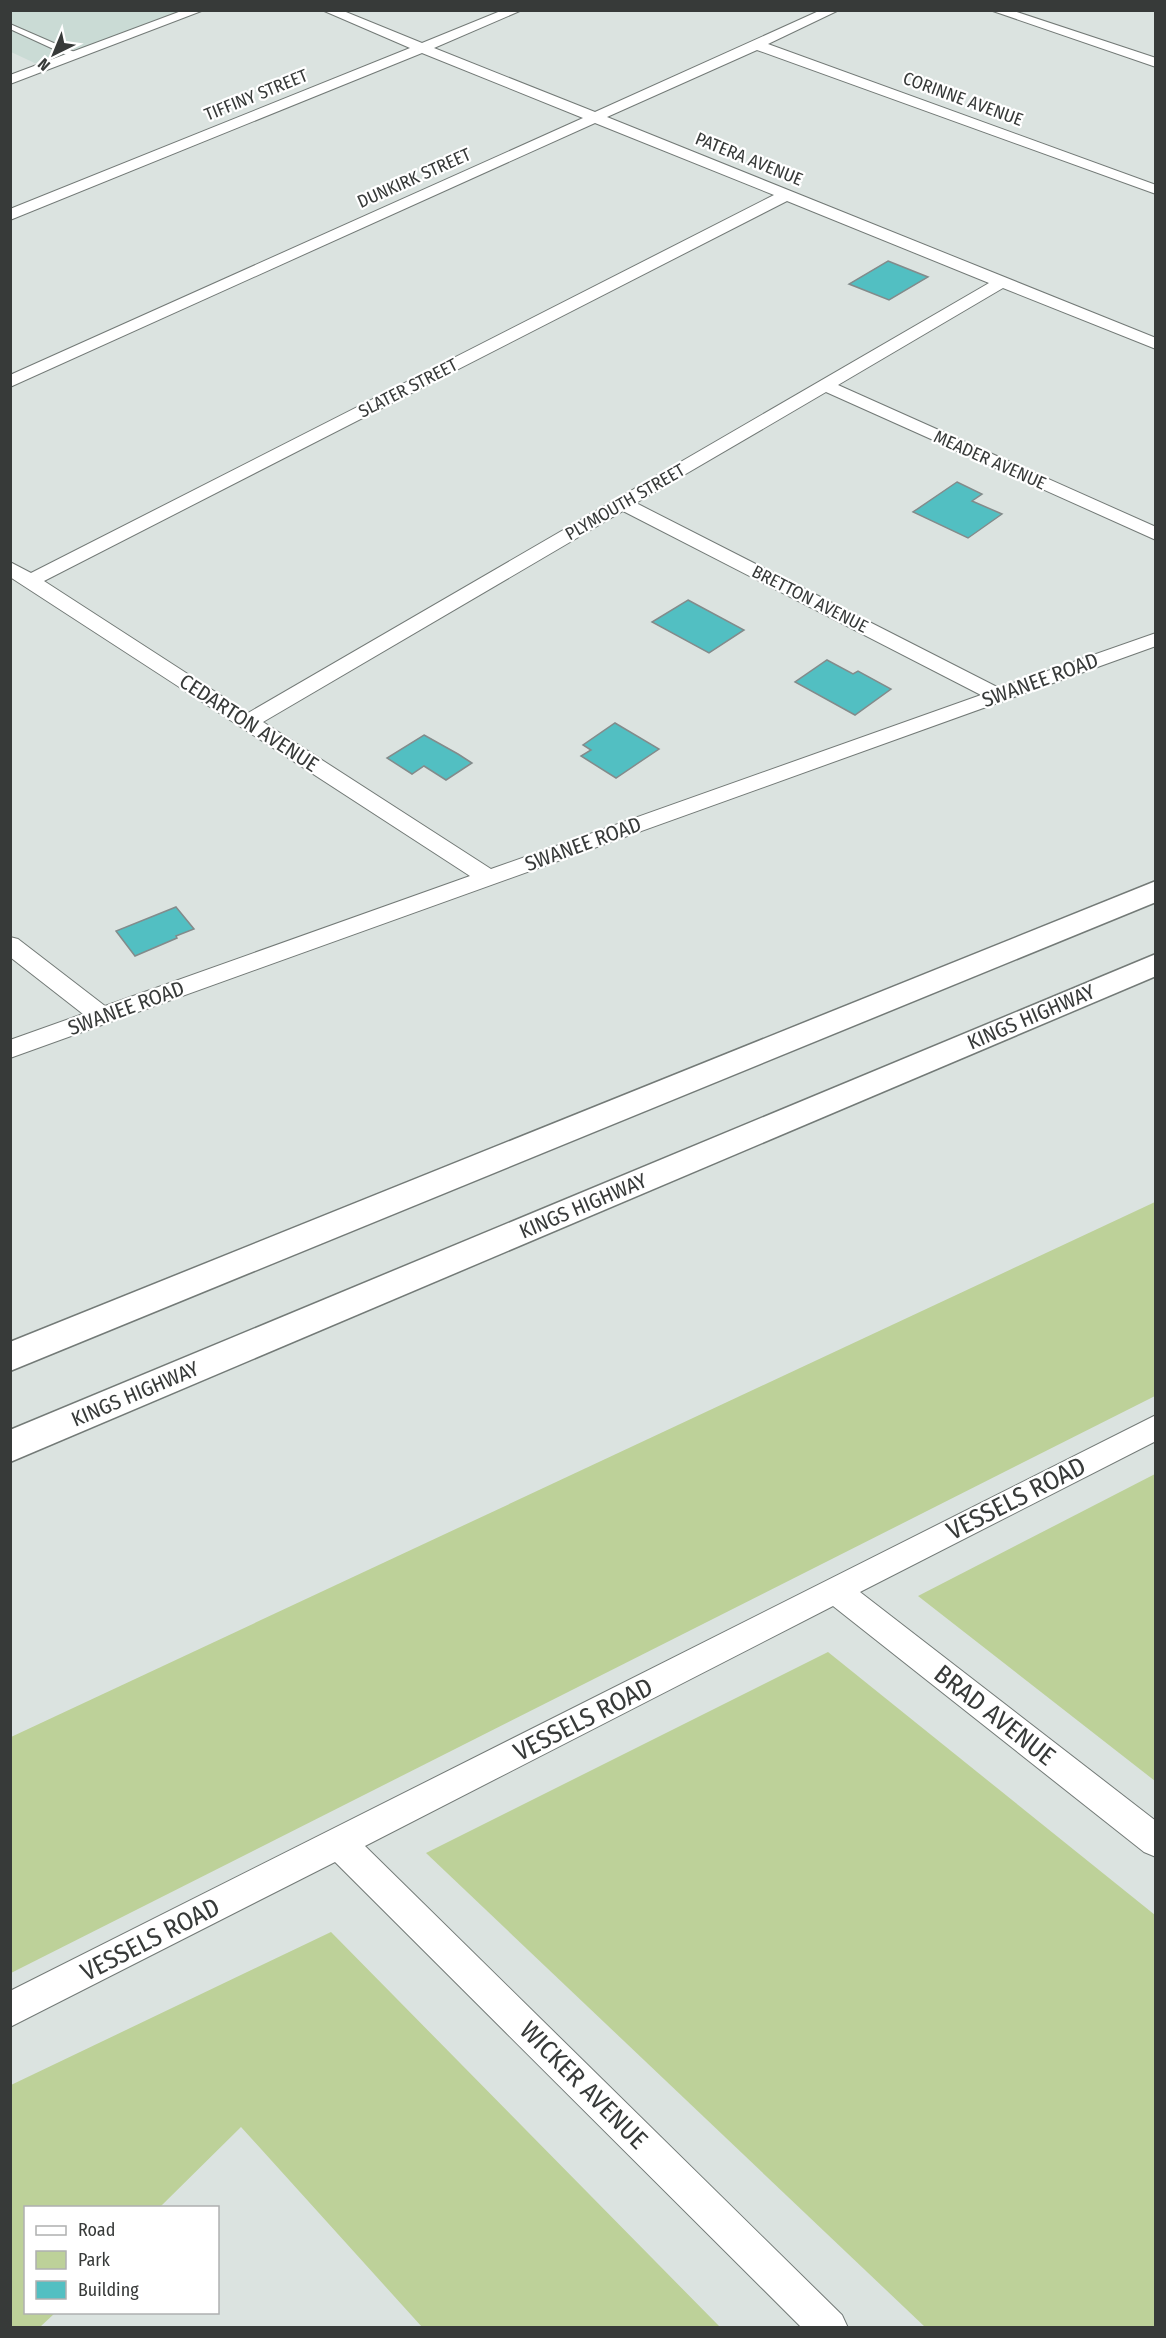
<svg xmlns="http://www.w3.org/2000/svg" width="1166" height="2338" font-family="'Fira Sans Condensed',sans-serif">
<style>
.built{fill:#cadbd5}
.green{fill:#bdd199}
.building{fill:#52bfc2;stroke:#838b8b;stroke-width:1.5}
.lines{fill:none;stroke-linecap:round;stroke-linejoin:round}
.lane-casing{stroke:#737a77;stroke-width:2}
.street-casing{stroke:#737a77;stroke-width:2}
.secondary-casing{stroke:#737a77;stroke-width:3}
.lane{fill:#fff;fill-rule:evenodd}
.street{fill:#fff;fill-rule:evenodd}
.secondary{fill:#fff;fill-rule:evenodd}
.labels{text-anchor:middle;stroke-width:4.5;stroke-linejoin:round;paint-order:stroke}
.far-street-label{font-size:18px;fill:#373a39;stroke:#fff}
.street-label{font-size:21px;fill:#373a39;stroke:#fff}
.near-street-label{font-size:26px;fill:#373a39;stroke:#fff}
</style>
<rect width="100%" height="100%" fill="#dbe3e0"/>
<!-- built -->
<path class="built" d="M11,11H186L39,65L11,52Z"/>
<!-- green -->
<g class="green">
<path d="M1155,1202V1396L11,1973V1737Z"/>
<path d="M1155,1474V1781L918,1596Z"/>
<path d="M828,1652L1155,1915V2327H925L426,1853Z"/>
<path d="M331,1932L720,2327H422L241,2127L160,2207L26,2208V2312L55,2313L40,2327H11V2085Z"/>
</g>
<!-- building -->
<g class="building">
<path d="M888,261L928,277L889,300L849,284Z"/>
<path d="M957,482L982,494L972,501L1002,514L968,538L913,512Z"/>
<path d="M688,600L744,630L709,653L652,622Z"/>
<path d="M827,660L853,674L858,671L891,689L855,715L795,682Z"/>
<path d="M615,723L659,749L616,778L581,756L591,750L583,745Z"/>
<path d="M424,735L458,754L472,763L446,780L424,766L412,774L387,758Z"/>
<path d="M176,907L194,929L176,936L177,938L135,956L116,931Z"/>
</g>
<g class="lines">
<!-- lane casing -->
<g class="lane-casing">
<path id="lane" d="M10,24L79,54L80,56L73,58L10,29Z"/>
</g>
<!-- street casing -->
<g class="street-casing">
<g id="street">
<path d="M184,10H204L10,84V75Z"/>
<path d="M322,10H341L422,43L503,10H522L434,48L595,112L821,10H839L768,44L1156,185V194L757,50L607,117L1156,338V349L1003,288L838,385L1156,527V540L826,392L636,503L999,688L1156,633V646L10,1058V1040L83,1014L10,957V937L18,939L105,1006L470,876L10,577V562L31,573L774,195L595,123L10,387V375L583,118L422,53L10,220V209L410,48ZM787,201L989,283L248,713L44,581ZM623,511L981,695L491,869L263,722Z"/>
<path d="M990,10H1011L1156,58V67Z"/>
<path d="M1156,1415V1441L860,1592L1156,1821V1857L1144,1852L833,1606L365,1846L842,2315L848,2328H802L335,1862L10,2027V1991Z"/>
</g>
</g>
<!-- secondary casing -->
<g class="secondary-casing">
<g id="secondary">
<path d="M1156,881V902L10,1371V1342Z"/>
<path d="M1156,954V976L10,1462V1430Z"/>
</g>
</g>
<!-- lane -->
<use href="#lane" class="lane"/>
<!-- street -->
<use href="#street" class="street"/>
<!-- secondary -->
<use href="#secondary" class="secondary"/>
</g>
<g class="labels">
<!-- far-street labels -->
<g class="far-street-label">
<text transform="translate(256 95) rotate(-22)" y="6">TIFFINY STREET</text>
<text transform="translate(963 99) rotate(20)" y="6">CORINNE AVENUE</text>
<text transform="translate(749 159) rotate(22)" y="6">PATERA AVENUE</text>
<text transform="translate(414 178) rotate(-24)" y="6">DUNKIRK STREET</text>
<text transform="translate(408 388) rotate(-27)" y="6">SLATER STREET</text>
<text transform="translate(990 460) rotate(24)" y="6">MEADER AVENUE</text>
<text transform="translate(625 502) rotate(-30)" y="6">PLYMOUTH STREET</text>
<text transform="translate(810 599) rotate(27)" y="6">BRETTON AVENUE</text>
</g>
<!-- street labels -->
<g class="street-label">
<text transform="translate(1040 680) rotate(-20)" y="7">SWANEE ROAD</text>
<text transform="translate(249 723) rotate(33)" y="7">CEDARTON AVENUE</text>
<text transform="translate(583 844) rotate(-20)" y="7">SWANEE ROAD</text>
<text transform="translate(126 1008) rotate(-20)" y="7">SWANEE ROAD</text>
<text transform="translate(1031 1017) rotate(-23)" y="7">KINGS HIGHWAY</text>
<text transform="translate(583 1206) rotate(-23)" y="7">KINGS HIGHWAY</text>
<text transform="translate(135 1394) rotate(-23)" y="7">KINGS HIGHWAY</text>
</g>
<!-- near-street labels -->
<g class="near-street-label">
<text transform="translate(1016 1498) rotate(-27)" y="9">VESSELS ROAD</text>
<text transform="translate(995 1715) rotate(38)" y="9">BRAD AVENUE</text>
<text transform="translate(583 1719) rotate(-27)" y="9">VESSELS ROAD</text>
<text transform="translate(150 1939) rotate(-27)" y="9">VESSELS ROAD</text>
<text transform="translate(584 2085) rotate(45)" y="9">WICKER AVENUE</text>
</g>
</g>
<!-- border -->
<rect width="1166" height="2338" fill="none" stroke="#373a39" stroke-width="24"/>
<!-- legend -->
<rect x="24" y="2206" width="195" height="108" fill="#ffffff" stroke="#afb0b0" stroke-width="1.5"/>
<rect x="36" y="2226" width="30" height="9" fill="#ffffff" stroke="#afb0b0" stroke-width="1.5"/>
<text x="78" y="2236" font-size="18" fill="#373a39">Road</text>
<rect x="36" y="2251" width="30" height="18" fill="#bdd199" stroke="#afb0b0" stroke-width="1.5"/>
<text x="78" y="2266" font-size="18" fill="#373a39">Park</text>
<rect x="36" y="2281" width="30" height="18" fill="#52bfc2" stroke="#afb0b0" stroke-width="1.5"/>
<text x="78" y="2296" font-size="18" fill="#373a39">Building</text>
<!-- north arrow -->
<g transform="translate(54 54) rotate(223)" stroke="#ffffff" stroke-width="4.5" paint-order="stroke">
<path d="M0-4.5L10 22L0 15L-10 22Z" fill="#373a39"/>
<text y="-9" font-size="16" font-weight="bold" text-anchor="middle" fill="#373a39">N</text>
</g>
</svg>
